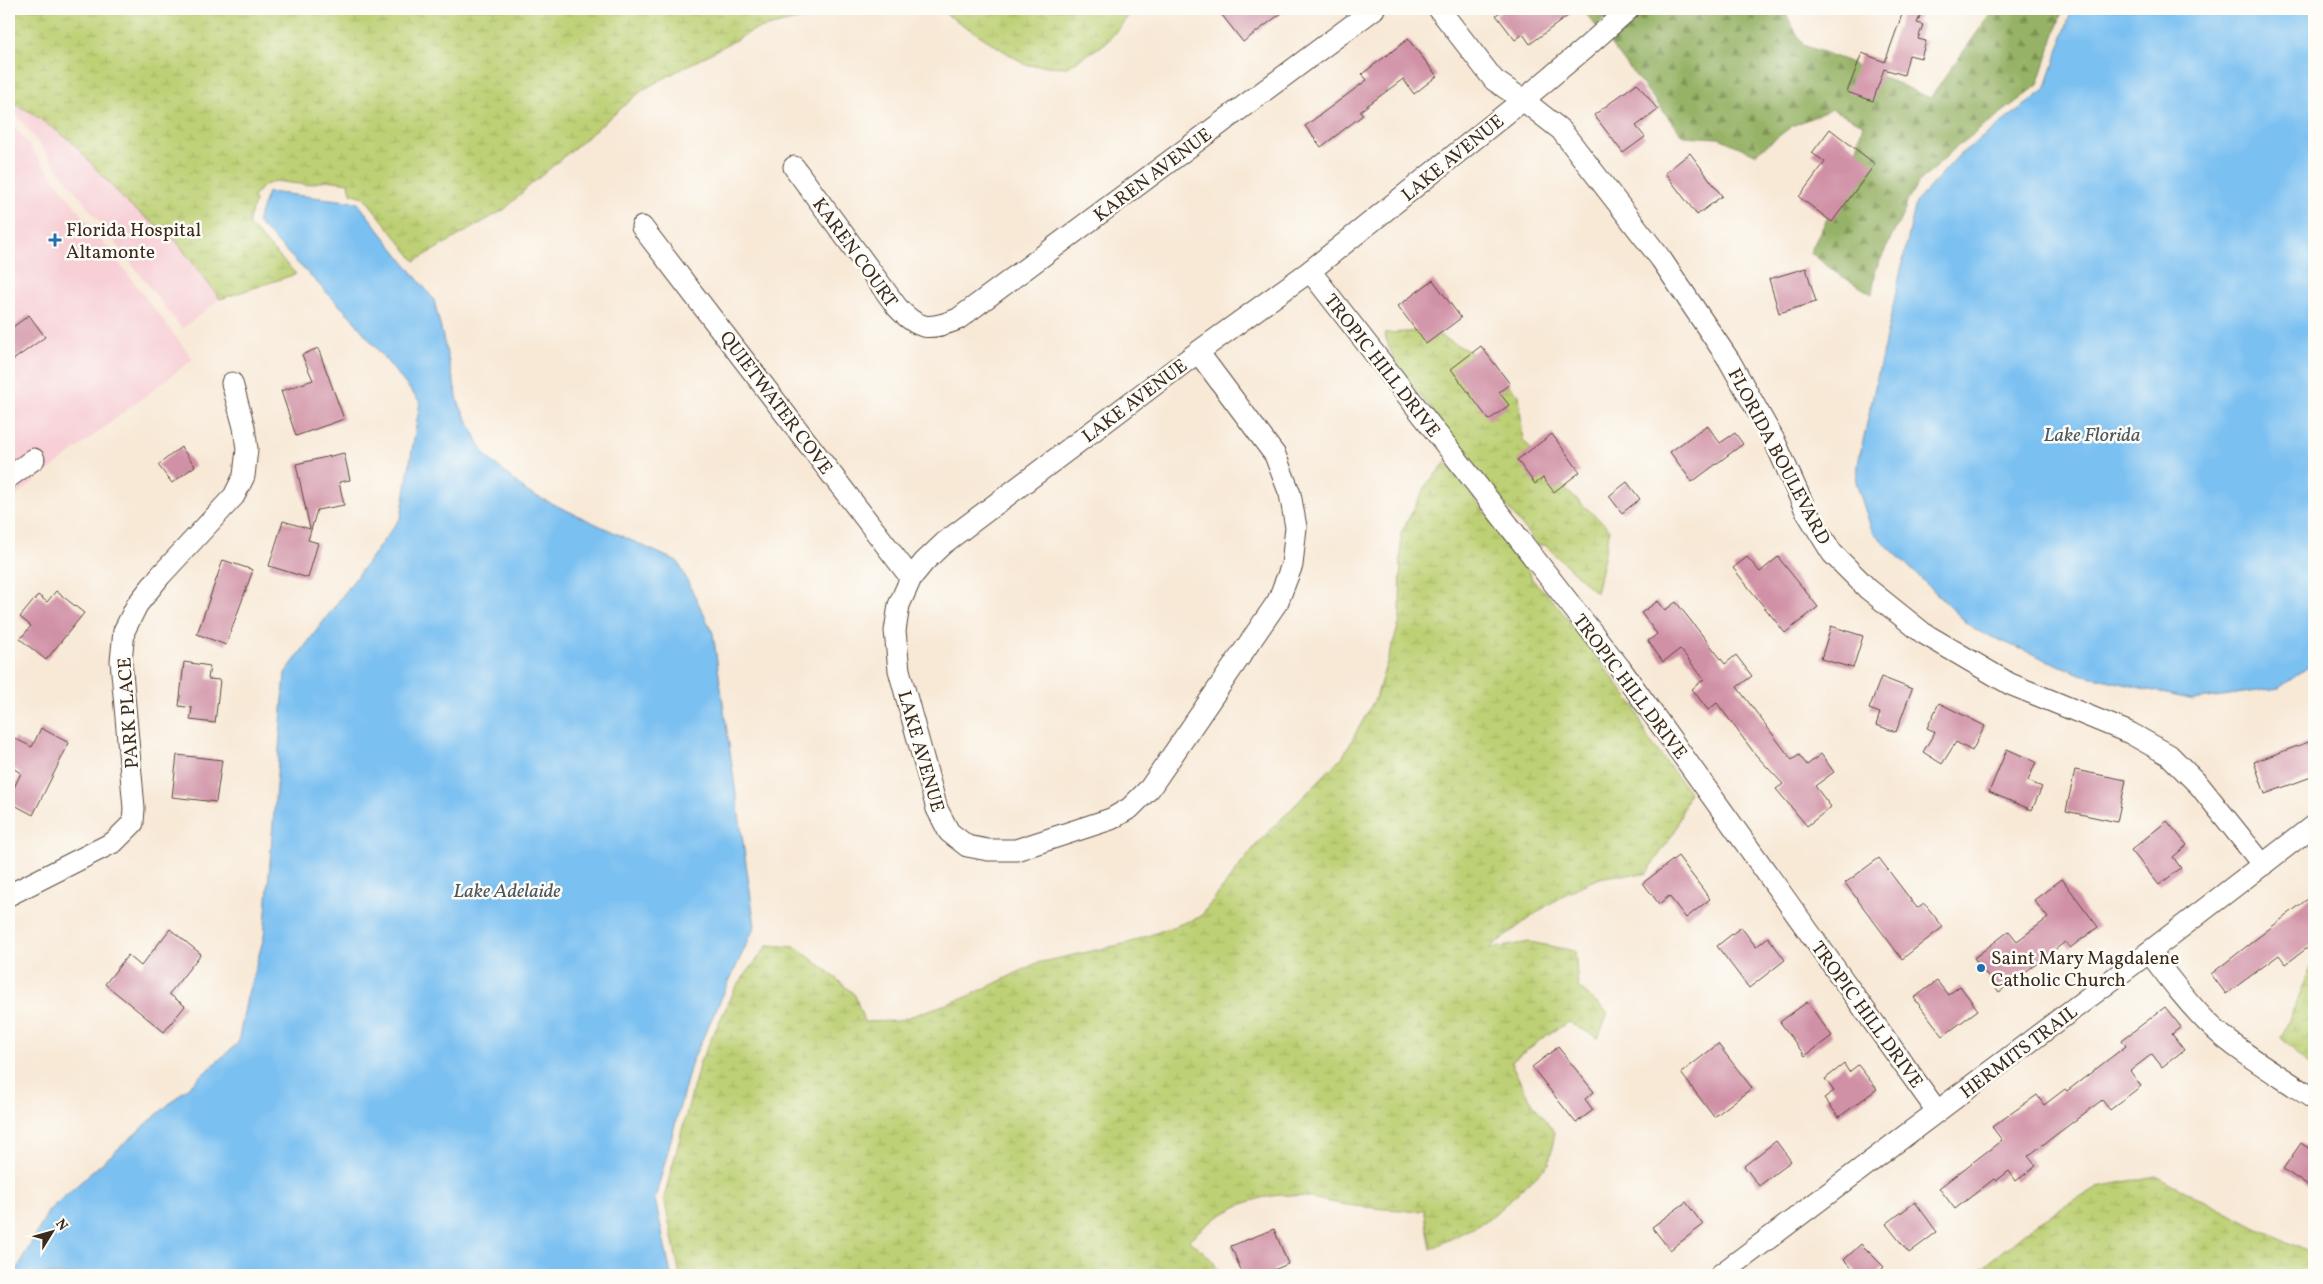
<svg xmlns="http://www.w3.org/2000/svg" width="2323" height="1284" font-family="Vollkorn,serif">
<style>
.built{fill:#f7cfd5}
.forest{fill:url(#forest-firs);stroke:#686e42}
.wetland{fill:url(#wetland-marsh);stroke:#7c7d49}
.water{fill:#7ac0f1;stroke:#5a7588}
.building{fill:#d090a5}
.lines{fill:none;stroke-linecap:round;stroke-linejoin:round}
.street-casing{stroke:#57473a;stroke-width:23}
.street{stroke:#fff;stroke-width:21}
.poi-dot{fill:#1f6fb2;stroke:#fdfcf7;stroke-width:2}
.labels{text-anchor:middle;stroke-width:5;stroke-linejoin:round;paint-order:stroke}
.street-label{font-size:19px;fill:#3b2a1e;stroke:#fdfcf7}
.poi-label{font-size:19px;fill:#3b2a1e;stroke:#fdfcf7;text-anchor:start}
.water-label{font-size:20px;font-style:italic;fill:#4e575d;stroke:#fdfcf7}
</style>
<defs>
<pattern id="forest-firs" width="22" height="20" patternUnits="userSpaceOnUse" patternTransform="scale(1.25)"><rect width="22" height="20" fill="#96b266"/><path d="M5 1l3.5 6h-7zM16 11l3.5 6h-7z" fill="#7c9153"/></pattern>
<pattern id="wetland-marsh" width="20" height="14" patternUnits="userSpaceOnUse" patternTransform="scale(1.25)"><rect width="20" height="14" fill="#bdd074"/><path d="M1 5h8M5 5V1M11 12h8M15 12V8" fill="none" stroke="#a3b364"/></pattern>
</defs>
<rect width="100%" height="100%" fill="#fdfcf7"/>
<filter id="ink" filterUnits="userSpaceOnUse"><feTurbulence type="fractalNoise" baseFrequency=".02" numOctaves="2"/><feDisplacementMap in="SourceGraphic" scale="10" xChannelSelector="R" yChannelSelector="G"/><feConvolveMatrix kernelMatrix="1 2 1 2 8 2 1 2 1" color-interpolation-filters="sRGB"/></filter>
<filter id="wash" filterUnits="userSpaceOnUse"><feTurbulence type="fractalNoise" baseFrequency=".0096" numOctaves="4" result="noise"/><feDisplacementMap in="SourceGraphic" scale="20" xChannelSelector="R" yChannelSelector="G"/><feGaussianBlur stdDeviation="1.12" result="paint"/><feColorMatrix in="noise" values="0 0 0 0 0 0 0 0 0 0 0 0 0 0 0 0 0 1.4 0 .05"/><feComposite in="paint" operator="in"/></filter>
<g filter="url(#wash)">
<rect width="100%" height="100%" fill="#f8e9d7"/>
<!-- built -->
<g class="built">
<path d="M9,102L29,111L72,142L129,205L174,238L220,299L182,329L9,105Z"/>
<path d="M9,120L193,359L9,501Z"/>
</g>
<!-- forest -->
<g class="forest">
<path d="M1582,9H1615L1596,26Z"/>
<path d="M1642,9H1783L1803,45L1842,59L1930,98L1994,9H2063L2038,85L1954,149L1918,184L1908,199L1905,210L1876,269L1872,294L1835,272L1810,252L1851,172L1863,124L1832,109L1792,126L1755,154L1719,138L1683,136L1608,41Z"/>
</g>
<!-- wetland -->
<g class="wetland">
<path d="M9,9H845L754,30L644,89L529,186L505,209L415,261L364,197L351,193L349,183L327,180L307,185L275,181L263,186L253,197L255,202L249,219V225L296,274L220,299L174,238L129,205L72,142L29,111L9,102Z"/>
<path d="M920,9H1134L1106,43L1067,67L1026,65L943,12Z"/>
<path d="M1431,331L1472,353L1519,395L1523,440L1566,490L1610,529L1596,593L1545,545H1537L1395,363L1384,333Z"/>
<path d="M1446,462L1525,564L1532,579L1557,605L1635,707L1647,737L1689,792L1675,831L1646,874C1632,875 1614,874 1600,878C1558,893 1523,923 1489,949L1530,942L1575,951L1578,987L1608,1013L1598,1038L1569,1022L1544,1037L1511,1062C1523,1090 1535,1109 1555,1132L1549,1164L1489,1219L1431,1249L1424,1209L1419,1211C1395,1210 1371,1208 1347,1205C1327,1202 1304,1195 1283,1195C1249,1196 1213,1216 1189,1240C1202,1251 1214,1258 1220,1275H680L664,1198L700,1062L736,987L768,945L796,947L825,969L855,995L864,1022L897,1021L967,997L1037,963L1128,943L1200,917L1256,845L1343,756L1376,697L1400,621L1401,533L1427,484Z"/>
<path d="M2314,961V1070L2281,1038Z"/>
<path d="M2156,1176L2251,1225L2314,1254V1275H1973L2034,1225L2097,1187Z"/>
</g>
<!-- water -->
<g class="water">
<path d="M2072,9H2314V663L2279,688L2193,700L2080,674L1973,629L1872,531L1856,482L1859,459L1916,202L1959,155L2045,90Z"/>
<path d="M268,192L357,202L434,300L459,404L485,455L527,492L678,562L713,633L755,926L692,1061L655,1199L671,1275H14L49,1210L238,1043L247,997L264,937L285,673L401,517L420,402L351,317L257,222Z"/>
</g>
<g id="blocks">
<!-- building -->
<g class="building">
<path d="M1231,9H1287L1243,42L1222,15Z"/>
<path d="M1505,9H1577L1530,44L1523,34L1515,40L1496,15Z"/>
<path d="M1904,9H1923L1917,23L1923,25L1918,39L1926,41L1921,58L1909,55L1904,75L1884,69L1873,101L1847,92L1862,53L1885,62Z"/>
<path d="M1408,39L1437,76L1414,94L1403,79L1360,111L1363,115L1321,147L1305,126L1367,80L1362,74Z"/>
<path d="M1637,83L1658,110L1636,126L1645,137L1623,153L1594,115Z"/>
<path d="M1830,129L1875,164L1832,222L1799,197L1825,162L1812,153Z"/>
<path d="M1690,153L1722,196L1697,215L1665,173Z"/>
<path d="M1806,268L1816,302L1779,313L1769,279Z"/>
<path d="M1433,280L1461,318L1426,344L1398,306Z"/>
<path d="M29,315L45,337L9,363V330Z"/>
<path d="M1481,346L1510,384L1499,392L1509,405L1489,420L1451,369Z"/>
<path d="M318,348L344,419L296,436L281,391L313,380L302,355Z"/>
<path d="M1707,425L1720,443L1735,433L1743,444L1692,482L1670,452Z"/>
<path d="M1552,434L1580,472L1554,492L1543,478L1535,484L1517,460Z"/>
<path d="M181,447L195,466L172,483L158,465Z"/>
<path d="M344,453L350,480L339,482L344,505L317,510L308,540L318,543L308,578L269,566L283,521L310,529L296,464Z"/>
<path d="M1627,482L1640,499L1622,513L1609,496Z"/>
<path d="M1747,557L1760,572L1778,557L1818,607L1785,633L1733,568Z"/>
<path d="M223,560L253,570L226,645L197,634Z"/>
<path d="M56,591L84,613L46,660L20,639L31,626L20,617L38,595L47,602Z"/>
<path d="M1658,601L1665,610L1676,602L1725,664L1736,655L1752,676L1737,687L1792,760L1799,755L1807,765L1821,754L1834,772L1815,786L1831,807L1807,826L1776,789L1783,784L1755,754L1717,703L1708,710L1692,689L1704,679L1680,649L1663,662L1648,641L1657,634L1641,613Z"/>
<path d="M1831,626L1863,636L1853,668L1821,659Z"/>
<path d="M184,662L210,666L208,679L220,680L215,723L190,720L192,708L179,706Z"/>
<path d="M1881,677L1912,689L1896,732L1876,725L1880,713L1869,709Z"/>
<path d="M1939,703L1985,726L1972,751L1956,742L1942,764L1923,752L1935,732L1927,728Z"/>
<path d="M41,728L69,743L33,815L9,802V798L21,773L9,766V748L14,738L32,747Z"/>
<path d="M2314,740V776L2265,794L2254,762Z"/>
<path d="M2007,749L2036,762L2028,781L2042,787L2032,810L1989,792Z"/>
<path d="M177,755L222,760L216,802L172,797Z"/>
<path d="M2075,770L2126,780L2117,822L2066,811Z"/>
<path d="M2167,821L2187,845L2173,857L2181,868L2159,885L2131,850Z"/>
<path d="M1678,856L1710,899L1686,918L1669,896L1659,904L1643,883Z"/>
<path d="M1879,858L1917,908L1924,903L1943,927L1902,959L1845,883Z"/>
<path d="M2062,879L2098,927L2070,948L2065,942L1999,992L1974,958L2009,931L2017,941L2048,918L2034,900Z"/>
<path d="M2314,894V943L2286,964L2279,955L2226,994L2211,974Z"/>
<path d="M1741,927L1756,947L1768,937L1785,960L1749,988L1717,946Z"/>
<path d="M170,929L201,954L169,994L185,1006L164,1032L105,984L128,955L141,966Z"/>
<path d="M1937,981L1948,995L1960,986L1978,1010L1943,1036L1914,998Z"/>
<path d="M1807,1002L1832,1036L1805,1056L1780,1022Z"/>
<path d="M2165,1007L2181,1027L2172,1034L2184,1050L2162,1067L2152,1054L2130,1071L2141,1086L2110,1110L2102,1100L2028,1156L2036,1166L2016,1181L2009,1171L1996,1181L1994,1179L1955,1209L1939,1188L2002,1140L1992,1127L2037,1095L2044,1105L2065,1089L2067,1091L2126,1046L2122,1040Z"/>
<path d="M1718,1044L1752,1088L1714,1117L1681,1073Z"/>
<path d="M1558,1047L1594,1092L1585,1099L1593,1110L1576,1123L1532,1067Z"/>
<path d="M1844,1064L1849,1072L1858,1065L1877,1089L1839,1117L1824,1098L1834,1091L1825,1079Z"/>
<path d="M1776,1141L1791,1161L1759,1186L1744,1166Z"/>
<path d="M2301,1143L2314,1152V1190L2283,1169Z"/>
<path d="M1686,1202L1703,1225L1670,1250L1652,1227Z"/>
<path d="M1915,1202L1937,1232L1909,1253L1886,1224Z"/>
<path d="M1274,1229L1288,1264L1274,1270L1276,1275H1243L1231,1246Z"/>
<path d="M1861,1244L1884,1267L1875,1275H1859L1844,1260Z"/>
</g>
</g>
</g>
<g filter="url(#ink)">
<use href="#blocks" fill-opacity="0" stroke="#57473a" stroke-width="1"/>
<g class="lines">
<!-- street casing -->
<g class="street-casing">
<g id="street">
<path d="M1439,9L1494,80L1523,100L1561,130L1661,259L1729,360L1775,442L1806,511L1832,553L1868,589L1923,633L2010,684L2130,733L2169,755L2199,785L2263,865"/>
<path d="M794,167L897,307C918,330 929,331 958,319L1374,9"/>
<path d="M642,227L911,578"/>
<path d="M1310,271L1620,668L1937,1111"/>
<path d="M1198,352L1275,455L1290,494L1296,527L1292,565L1278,601L1150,788L1130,808L1111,819L1016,850H988L967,846L949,832L937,809L899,670L895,631L899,605L911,578L924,562L944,543L1198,352L1310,271L1523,100L1584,49L1629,9"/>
<path d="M9,477L34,459"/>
<path d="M9,895L114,842L133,823L134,808L121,661L124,631L137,605L160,576L234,496L244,476L247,449L244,427L232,383"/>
<path d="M2149,952C2168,977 2186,1001 2208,1023C2239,1053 2279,1075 2314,1099"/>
<path d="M1720,1275L2149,952L2314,825"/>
</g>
</g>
<!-- street -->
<use href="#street" class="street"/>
</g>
</g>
<!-- markers -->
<g class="poi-dot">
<path d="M52.5 232.5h5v5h5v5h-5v5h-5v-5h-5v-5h5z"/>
<circle cx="1981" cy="968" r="5"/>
</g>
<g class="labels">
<!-- street labels -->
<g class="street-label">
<text transform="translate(1452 157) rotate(-39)" y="7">LAKE AVENUE</text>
<text transform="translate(1152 174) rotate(-37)" y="7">KAREN AVENUE</text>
<text transform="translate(856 252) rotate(54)" y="7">KAREN COURT</text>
<text transform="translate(1383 365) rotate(52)" y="7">TROPIC HILL DRIVE</text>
<text transform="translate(1134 400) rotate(-37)" y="7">LAKE AVENUE</text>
<text transform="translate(777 402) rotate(53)" y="7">QUIETWATER COVE</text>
<text transform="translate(1780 456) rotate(62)" y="7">FLORIDA BOULEVARD</text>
<text transform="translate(1631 686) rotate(53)" y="7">TROPIC HILL DRIVE</text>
<text transform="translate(127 713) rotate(-94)" y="7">PARK PLACE</text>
<text transform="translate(922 751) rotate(74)" y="7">LAKE AVENUE</text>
<text transform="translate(1868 1014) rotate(54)" y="7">TROPIC HILL DRIVE</text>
<text transform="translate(2018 1051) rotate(-37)" y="7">HERMITS TRAIL</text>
</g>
<!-- poi labels -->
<g class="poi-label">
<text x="66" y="236">Florida Hospital<tspan x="66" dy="22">Altamonte</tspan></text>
<text x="1991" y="964">Saint Mary Magdalene<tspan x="1991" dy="22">Catholic Church</tspan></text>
</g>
<!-- water labels -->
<g class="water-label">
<text x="2092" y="441">Lake Florida</text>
<text x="507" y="897">Lake Adelaide</text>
</g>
</g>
<!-- margin -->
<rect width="2323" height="1284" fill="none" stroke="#fdfcf7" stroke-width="30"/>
<!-- north arrow -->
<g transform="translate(52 1232) rotate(53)" stroke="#fdfcf7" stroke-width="4" paint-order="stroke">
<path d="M0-4L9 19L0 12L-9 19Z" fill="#3b2a1e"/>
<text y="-8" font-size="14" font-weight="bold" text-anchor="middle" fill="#3b2a1e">N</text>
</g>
</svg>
